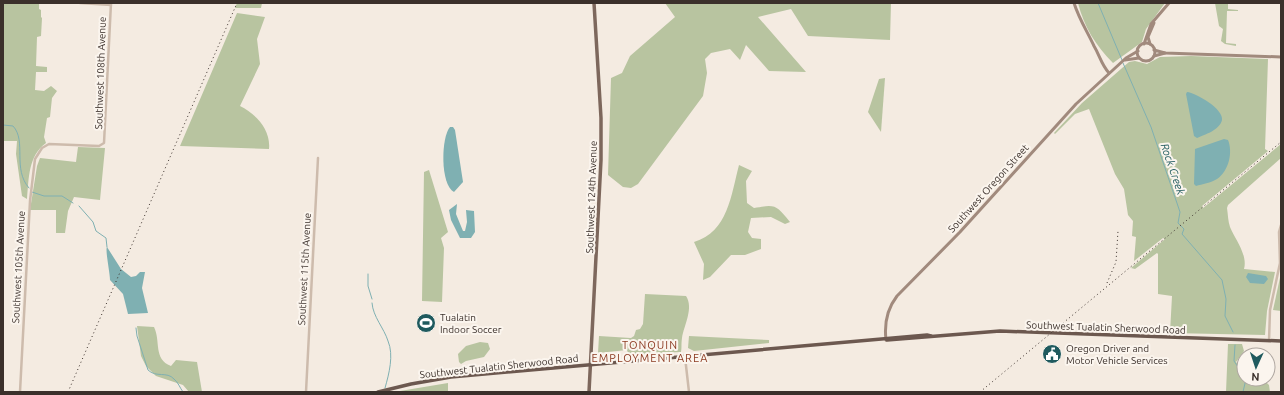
<svg xmlns="http://www.w3.org/2000/svg" width="1284" height="395" font-family="Ubuntu,sans-serif">
<style>
.green{fill:#b8c4a0}
.water{fill:#7fb0b2}
.lines{fill:none;stroke-linecap:round;stroke-linejoin:round}
.stream{stroke:#7fb0b2;stroke-width:1}
.tertiary{stroke:#cdbbac;stroke-width:2.5}
.secondary{stroke:#a18a7d;stroke-width:3}
.primary{stroke:#7d675c;stroke-width:3.5}
.trunk{stroke:#6c584f;stroke-width:3.5}
.rail{stroke:#3b302b;stroke-width:1;stroke-dasharray:1 3;stroke-linecap:butt}
.labels{text-anchor:middle;stroke-width:4;stroke-linejoin:round;paint-order:stroke}
.street-label{font-size:10px;fill:#3b302b;stroke:#fbf5ee}
.poi-label{font-size:10px;fill:#3b302b;stroke:#fbf5ee;text-anchor:start}
.water-label{font-size:11px;font-style:italic;fill:#1f5a5e;stroke:#fbf5ee}
.neighbourhood-label{font-size:11px;letter-spacing:1px;fill:#8c3b22;stroke:#fbf5ee}
</style>
<rect width="100%" height="100%" fill="#f4ebe1"/>
<!-- green -->
<g class="green">
<path d="M3,3H39V9L41,10V17L42,18L41,36L37,37L36,66L47,67V72H36L35,90L44,91L51,86L57,91L52,98L50,117L47,118L44,137L46,143C28,156 29,178 27,199L22,196L16,154L17,141H3Z"/>
<path d="M237,3H262L261,8H235Z"/>
<path d="M665,3H891L890,40L808,36L791,9L758,17L806,72L769,71L746,45L740,60L730,49L711,53L705,59L707,73L703,96L638,184L631,188L623,187L608,175L611,78L622,73L630,56L675,17Z"/>
<path d="M1078,3H1165L1146,29L1142,42L1113,63C1096,46 1084,27 1078,3Z"/>
<path d="M1215,3H1228V9L1238,10V11H1227L1226,43L1236,44V46L1225,44L1221,41L1223,29L1219,26Z"/>
<path d="M237,13L265,17L257,39L260,64L240,106C256,114 271,130 269,149L180,146Z"/>
<path d="M1191,56L1268,59L1265,149L1268,151L1202,206L1203,208L1208,204L1281,144V158L1228,205L1227,208C1228,215 1228,221 1230,227C1235,239 1248,255 1244,269L1275,272L1267,311L1265,335L1170,333L1172,296L1158,294V254L1157,253L1135,269L1131,268L1165,239L1163,238L1134,261L1136,237L1132,236L1133,221L1128,215L1124,189L1115,174L1089,109L1075,114L1055,134L1054,133L1082,103L1129,62L1135,61L1147,64L1160,57Z"/>
<path d="M885,78L881,132L868,112L879,79Z"/>
<path d="M78,147L105,148L100,200L74,197L68,211L65,233H56V210H30L37,166L40,158L76,162Z"/>
<path d="M739,165L752,171L746,181L747,203L754,208C776,204 776,205 790,222L785,224L771,217L751,218L748,232L752,238L761,239V249L745,255H731L710,277L703,280L704,264L694,242C728,232 731,195 739,165Z"/>
<path d="M429,170L448,232L441,238L444,248L442,302L422,301L424,172Z"/>
<path d="M1281,273V311L1273,310Z"/>
<path d="M645,294L686,296C694,308 684,325 682,338C681,345 682,347 681,352L634,354L628,353L627,350L598,353L599,336L631,338L634,336L636,330L640,329L643,324Z"/>
<path d="M137,326L154,327C161,341 153,359 171,366L176,360L197,362L202,392H189L183,385L156,376L146,366L141,356Z"/>
<path d="M689,336L769,340V343L694,351L688,348Z"/>
<path d="M480,342L488,343L490,349L484,357L466,361L461,364L459,362L458,354L466,346Z"/>
<path d="M1228,344H1242L1244,351L1236,362L1244,371V379H1263L1269,385L1270,392H1226Z"/>
<path d="M448,383V392H394Z"/>
</g>
<!-- water -->
<g class="water">
<path d="M1187,92C1196,93 1224,109 1222,120C1220,130 1204,135 1197,138L1194,136L1186,94Z"/>
<path d="M450,127H453L455,130L463,182L454,192C440,185 441,137 450,127Z"/>
<path d="M1224,139L1228,140C1233,152 1229,171 1217,179C1211,183 1202,184 1196,186L1194,184L1195,149Z"/>
<path d="M457,204L456,214L463,231H465L467,222L466,210L474,211L475,232L471,238H460L451,220L449,210Z"/>
<path d="M107,247L121,269L131,277L136,276L140,272H145L142,288L148,313L128,314L123,294L110,280C110,273 105,250 107,247Z"/>
<path d="M1248,273L1266,276L1268,279L1264,284L1250,283L1246,277Z"/>
</g>
<g class="lines">
<!-- stream -->
<g class="stream">
<path d="M1098,3L1122,60"/>
<path d="M1123,63L1151,127L1180,212L1178,223L1184,229L1182,234L1222,280L1226,299L1225,316L1233,332"/>
<path d="M3,125L13,126C27,141 12,169 29,188"/>
<path d="M32,192L44,196H62L73,203"/>
<path d="M79,206L93,222L96,231L106,238L107,247"/>
<path d="M368,274V286L372,299"/>
<path d="M372,303C373,317 384,328 388,341C394,355 389,374 385,388"/>
<path d="M136,328L137,336L148,370C156,378 167,371 174,379C178,382 180,388 183,392"/>
<path d="M1235,345L1234,361L1244,376"/>
<path d="M1243,392L1246,379"/>
</g>
<!-- tertiary -->
<g class="tertiary">
<path d="M80,3L111,5"/>
<path d="M1269,341L1270,310L1280,263L1279,232L1281,225"/>
<path d="M685,357L689,392"/>
<path d="M20,392L30,201L35,159L42,148L49,144L99,146L104,143L111,3"/>
<path d="M306,392L318,158"/>
</g>
<!-- secondary -->
<g class="secondary">
<path d="M1074,3C1079,19 1087,31 1094,46C1100,56 1101,64 1109,73"/>
<circle cx="1146" cy="52" r="9"/>
<path d="M1144,44L1151,24L1169,3"/>
<path d="M1150,44L1148,37L1154,23"/>
<path d="M1154,50L1165,53L1281,57"/>
<path d="M1154,56L1165,53"/>
<path d="M1125,60L1139,58"/>
<path d="M886,340C884,323 887,309 897,296L960,232L1076,104L1126,58L1138,51"/>
</g>
<!-- primary -->
<path class="primary" d="M589,392L601,160V118L594,3"/>
<!-- trunk -->
<g class="trunk">
<path d="M887,340L1000,331L1281,341"/>
<path d="M378,392L411,384L451,377L927,335L931,336"/>
</g>
<!-- rail -->
<g class="rail">
<path d="M1107,283L1116,262L1118,231"/>
<path d="M68,392L237,3"/>
<path d="M980,392L1281,142"/>
</g>
</g>
<!-- icons -->
<defs>
<g id="stadium-disc" transform="scale(1)"><circle r="9.5" fill="#1f5a5e" stroke="#fbf5ee"/><path d="M0-5a6.5 5 0 1 0 0 10a6.5 5 0 1 0 0-10ZM-3.5-1.8h7v3.6h-7Z" fill="#fff"/></g>
<g id="civic-disc" transform="scale(1)"><circle r="9.5" fill="#1f5a5e" stroke="#fbf5ee"/><path d="M-.6-6.5H3V-4.5H.6V-3L4-1V1h2V6H-6V1h2V-1L-.6-3ZM-1.2 2.5V6h2.4V2.5Z" fill="#fff"/></g>
</defs>
<g fill-rule="evenodd">
<use href="#stadium-disc" x="426" y="323"/>
<use href="#civic-disc" x="1052" y="354"/>
</g>
<g class="labels">
<!-- street labels -->
<g class="street-label">
<text transform="translate(100 73) rotate(-88)" y="4">Southwest 108th Avenue</text>
<text transform="translate(988 188) rotate(-48)" y="4">Southwest Oregon Street</text>
<text transform="translate(591 197) rotate(-88)" y="4">Southwest 124th Avenue</text>
<text transform="translate(18 267) rotate(-87)" y="4">Southwest 105th Avenue</text>
<text transform="translate(304 269) rotate(-87)" y="4">Southwest 115th Avenue</text>
<text transform="translate(1106 327) rotate(2)" y="4">Southwest Tualatin Sherwood Road</text>
<text transform="translate(499 366) rotate(-6)" y="4">Southwest Tualatin Sherwood Road</text>
</g>
<!-- poi labels -->
<g class="poi-label">
<text x="440" y="321">Tualatin<tspan x="440" dy="12">Indoor Soccer</tspan></text>
<text x="1066" y="352">Oregon Driver and<tspan x="1066" dy="12">Motor Vehicle Services</tspan></text>
</g>
<!-- water labels -->
<g class="water-label">
<text transform="translate(1173 169) rotate(71)" y="4">Rock Creek</text>
</g>
<!-- neighbourhood labels -->
<g class="neighbourhood-label">
<text x="650" y="349">TONQUIN<tspan x="650" dy="13">EMPLOYMENT AREA</tspan></text>
</g>
</g>
<!-- border -->
<rect width="1284" height="395" fill="none" stroke="#3b302b" stroke-width="8"/>
<!-- north arrow -->
<g transform="translate(1256 367) rotate(183)"><circle r="19" fill="#fbf5ee" stroke="#aea6a0"/>
<path d="M0-3L7 15L0 10L-7 15Z" fill="#1f5a5e"/>
<text y="-6" font-size="11" font-weight="bold" text-anchor="middle" fill="#3b302b">N</text>
</g>
</svg>
